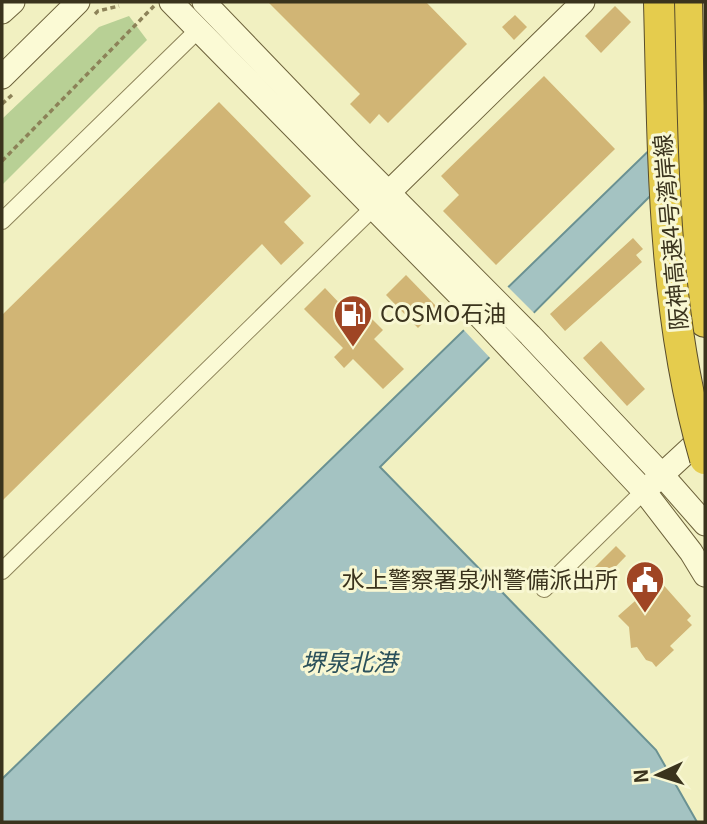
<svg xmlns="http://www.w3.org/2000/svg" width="707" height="824" font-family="Georgia,'Noto Sans JP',serif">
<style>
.green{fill:#b8d095}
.water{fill:#a4c3c2;stroke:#6a9192;stroke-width:2}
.pier{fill:#f1f0c1}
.building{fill:#d1b575}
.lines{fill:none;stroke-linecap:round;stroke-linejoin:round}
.street-casing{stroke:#8c8258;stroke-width:18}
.secondary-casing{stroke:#6d623b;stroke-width:25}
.highway-casing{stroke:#594d2c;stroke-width:32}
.path{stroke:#8c8258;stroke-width:3.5;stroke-dasharray:5 3.5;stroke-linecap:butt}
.street{stroke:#fbfad5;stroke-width:16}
.secondary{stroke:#fbfad5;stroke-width:23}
.highway{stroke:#e5cc4d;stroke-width:30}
.highway-bridge-casing{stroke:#594d2c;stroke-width:32;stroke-linecap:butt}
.highway-bridge{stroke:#e5cc4d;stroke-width:30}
.labels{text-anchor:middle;stroke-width:6;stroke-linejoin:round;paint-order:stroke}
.street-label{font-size:23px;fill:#3a331d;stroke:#f8f7d2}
.poi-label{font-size:23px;fill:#3a331d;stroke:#f8f7d2;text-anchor:start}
.water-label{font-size:24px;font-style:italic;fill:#2b515b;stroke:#f8f7d2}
</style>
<rect width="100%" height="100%" fill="#f1f0c1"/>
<!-- green -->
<path class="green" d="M129,16L147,40L2,185V119L99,27Z"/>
<!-- water -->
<path class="water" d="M705,96V141L380,467L656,750L697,822H2V779Z"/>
<!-- pier -->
<path class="pier" d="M505,284L536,315L492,360L461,327Z"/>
<!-- building -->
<g class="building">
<path d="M268,2H426L467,44L388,123L379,114L370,124L350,104L360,94Z"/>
<path d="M615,6L631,22L601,53L585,36Z"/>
<path d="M515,15L527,27L514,40L502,27Z"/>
<path d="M544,76L615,149L496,265L443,211L459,195L441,176Z"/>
<path d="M219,102L311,196L284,222L304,243L281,265L262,244L2,501V315Z"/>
<path d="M633,238L643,249L636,255L642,262L565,331L550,314Z"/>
<path d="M406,275L438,308L418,328L386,295Z"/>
<path d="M325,288L363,328L372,319L383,330L374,339L404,369L383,389L353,359L344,368L334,357L343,348L304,309Z"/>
<path d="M601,341L645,389L627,406L583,358Z"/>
<path d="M616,546L626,556L595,588L584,578Z"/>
<path d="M659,580L691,616L687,620L692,625L670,646L674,650L656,667L652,662L646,660L637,647L631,648L629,627L618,616Z"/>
</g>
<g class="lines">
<!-- street casing -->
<g class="street-casing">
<g id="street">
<path d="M2,221L199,29"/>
<path d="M2,571L373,208"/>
<path d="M544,589L644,491"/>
</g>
</g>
<!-- secondary casing -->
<g class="secondary-casing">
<g id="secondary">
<path d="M171,2L471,307L644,491L691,552L705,575"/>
<path d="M204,2L350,154L530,335L662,475L705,524"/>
<path d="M2,12L13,2"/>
<path d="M2,77L78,2"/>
<path d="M378,203L583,2"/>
<path d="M652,484L705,435"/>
</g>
</g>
<!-- highway casing -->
<g class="highway-casing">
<path id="highway" d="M687,2C689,109 689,216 705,322"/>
</g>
<!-- path -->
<g class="path">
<path d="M95,14L98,11L119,6"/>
<path d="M2,104L12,95"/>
<path d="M2,161L154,6"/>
</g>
<!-- street -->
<use href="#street" class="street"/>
<!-- secondary -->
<use href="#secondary" class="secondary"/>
<!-- highway -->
<use href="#highway" class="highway"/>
<!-- highway-bridge casing -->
<g class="highway-bridge-casing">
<path id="highway-bridge" d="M659,2C663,155 662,311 705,459"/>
</g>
<!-- highway-bridge -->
<use href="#highway-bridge" class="highway-bridge"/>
</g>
<!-- icons -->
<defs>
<g id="fuel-pin" transform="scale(2.0125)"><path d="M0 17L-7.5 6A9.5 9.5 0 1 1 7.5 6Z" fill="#9f4524" stroke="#f8f7d2"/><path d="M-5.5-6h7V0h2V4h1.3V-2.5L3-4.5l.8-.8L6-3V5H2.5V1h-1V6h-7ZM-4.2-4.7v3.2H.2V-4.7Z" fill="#fff"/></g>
<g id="civic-pin" transform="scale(2.0125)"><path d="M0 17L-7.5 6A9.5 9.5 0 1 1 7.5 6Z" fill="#9f4524" stroke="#f8f7d2"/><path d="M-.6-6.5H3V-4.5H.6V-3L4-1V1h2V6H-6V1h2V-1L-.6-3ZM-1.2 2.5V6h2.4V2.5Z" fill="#fff"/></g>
</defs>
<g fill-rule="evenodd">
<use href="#fuel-pin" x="353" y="314"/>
<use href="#civic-pin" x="645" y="580"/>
</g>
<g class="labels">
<!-- street labels -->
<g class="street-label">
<text transform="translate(671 232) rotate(-95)" y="8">阪神高速4号湾岸線</text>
</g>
<!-- poi labels -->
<g class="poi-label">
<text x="380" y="322">COSMO石油</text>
<text x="618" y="588" text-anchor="end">水上警察署泉州警備派出所</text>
</g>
<!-- water labels -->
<g class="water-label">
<text x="349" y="671">堺泉北港</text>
</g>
</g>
<!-- border -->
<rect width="707" height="824" fill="none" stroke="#3a331d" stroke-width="7"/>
<!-- north arrow -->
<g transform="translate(658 775) rotate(266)" stroke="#f8f7d2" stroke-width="5" paint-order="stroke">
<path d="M0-5L12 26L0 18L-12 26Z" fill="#3a331d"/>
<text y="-10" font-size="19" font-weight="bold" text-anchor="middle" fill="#3a331d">N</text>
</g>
</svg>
